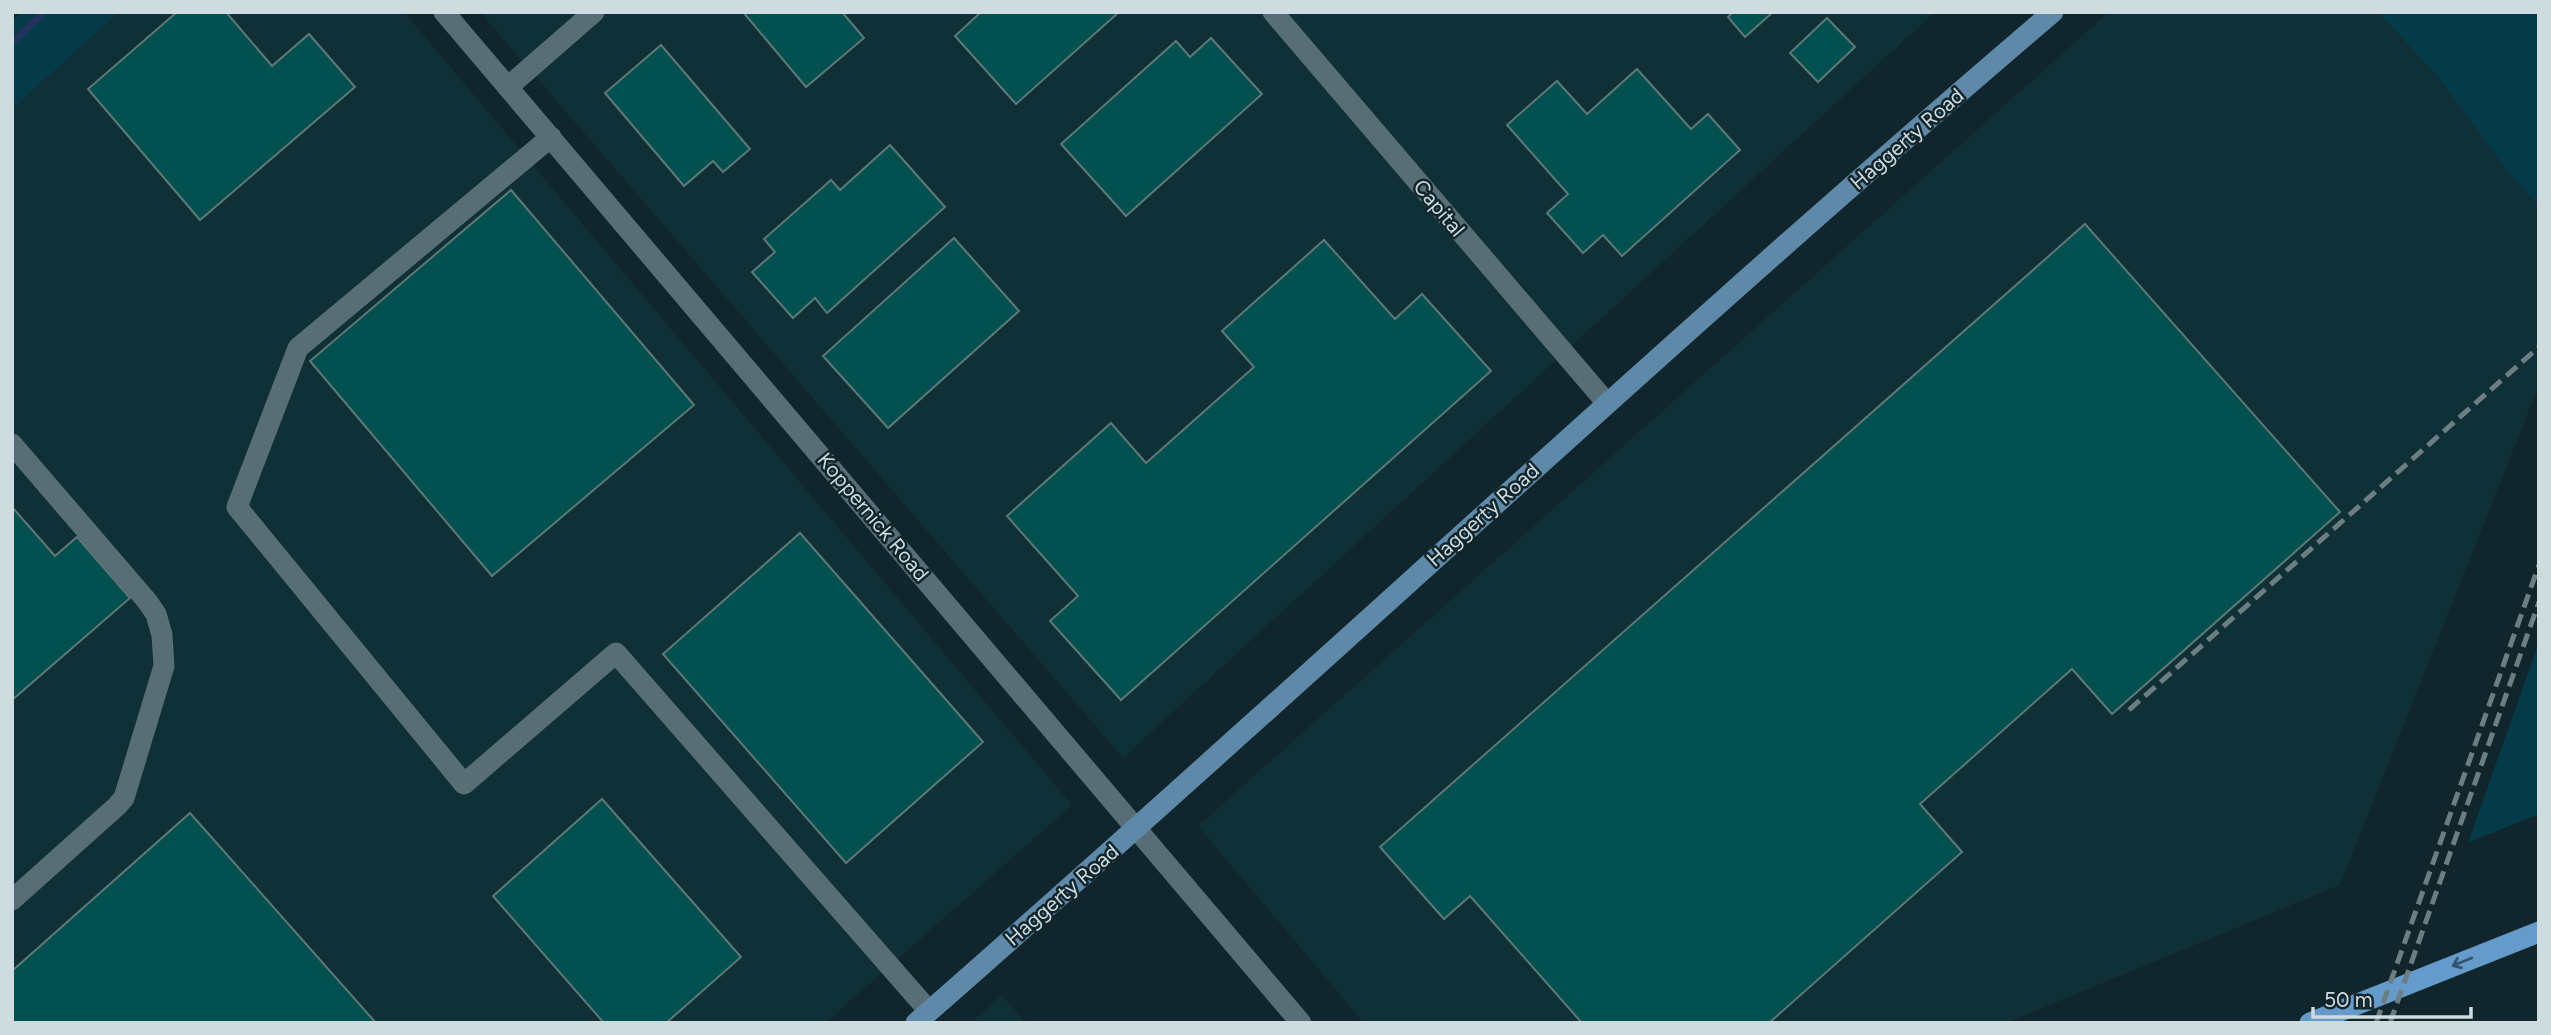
<svg xmlns="http://www.w3.org/2000/svg" width="2551" height="1035" font-family="Figtree,sans-serif">
<style>
.built{fill:#103038}
.green{fill:#053b49}
.lines{fill:none;stroke-linecap:round;stroke-linejoin:round}
.stream{stroke:#27315f;stroke-width:6}
.building{fill:#035050;stroke:#5e7877;stroke-width:2}
.minor{stroke:#576e76;stroke-width:21}
.major{stroke:#5f89a8;stroke-width:21}
.highway{stroke:#659bca;stroke-width:21}
.rail{stroke:#6d7e83;stroke-width:5;stroke-dasharray:14 7;stroke-linecap:butt}
.oneway{stroke:#32556b}
.labels{text-anchor:middle;stroke-width:5;stroke-linejoin:round;paint-order:stroke}
.street-label{font-size:21px;fill:#cedbdf;stroke:#10262c}
</style>
<rect width="100%" height="100%" fill="#10262c"/>
<!-- built -->
<g class="built">
<path d="M119,12H404L1072,805L825,1023H12V109Z"/>
<path d="M480,12H1935L1123,758Z"/>
<path d="M2109,12H2382L2539,191V385L2340,885L2006,1023H1364L1198,826Z"/>
<path d="M1002,995L1026,1023H971Z"/>
</g>
<!-- green -->
<g class="green">
<path d="M21,12H119L12,109V21Z"/>
<path d="M2378,12H2539V206L2509,173L2437,75Z"/>
<path d="M2539,642V814L2468,843Z"/>
</g>
<g class="lines">
<!-- stream -->
<path class="stream" d="M12,43L44,12"/>
</g>
<!-- building -->
<g class="building">
<path d="M177,12H226L272,66L309,34L355,87L200,220L88,89Z"/>
<path d="M743,12H842L864,38L806,87Z"/>
<path d="M981,12H1119L1016,104L955,36Z"/>
<path d="M1733,12H1773L1745,37L1728,17Z"/>
<path d="M1827,18L1855,47L1818,82L1790,53Z"/>
<path d="M1211,38L1262,94L1126,216L1061,144L1176,41L1190,57Z"/>
<path d="M661,45L750,149L723,172L713,161L684,186L605,93Z"/>
<path d="M1637,69L1691,129L1708,114L1740,150L1622,256L1603,235L1583,253L1547,213L1568,194L1507,125L1557,81L1587,114Z"/>
<path d="M890,145L945,207L827,313L815,298L793,318L752,272L775,252L764,239L831,180L840,190Z"/>
<path d="M511,190L694,405L492,576L310,361Z"/>
<path d="M2085,224L2340,512L2112,714L2072,669L1920,804L1962,852L1769,1023H1582L1470,896L1444,919L1380,847Z"/>
<path d="M954,238L1019,311L888,428L823,356Z"/>
<path d="M1324,240L1395,319L1422,294L1491,371L1121,700L1050,621L1078,596L1007,516L1111,423L1146,463L1254,367L1222,331Z"/>
<path d="M12,507L55,556L77,537L130,598L12,700Z"/>
<path d="M800,533L983,742L846,863L663,654Z"/>
<path d="M602,799L741,957L666,1023H604L493,896Z"/>
<path d="M190,813L376,1023H12V971Z"/>
</g>
<g class="lines">
<!-- minor -->
<g class="minor">
<path d="M444,12L1301,1023"/>
<path d="M1273,12L1606,402"/>
<path d="M508,87L594,12"/>
<path d="M551,137L298,348L237,507L464,784L616,653L929,1011"/>
<path d="M12,444L147,601L156,614L162,635L164,666L124,798L117,806L12,900"/>
</g>
<!-- major -->
<path class="major" d="M916,1023C1298,689 1667,341 2053,12"/>
<!-- highway -->
<path class="highway" d="M2310,1023L2539,932"/>
<!-- rail -->
<g class="rail">
<path d="M2129,710L2539,347"/>
<path d="M2376,1023L2539,565"/>
<path d="M2390,1023L2539,602"/>
</g>
</g>
<!-- one-way arrows -->
<defs><path id="oneway-shaft" d="M-6 0H5M1.5-3L5.5 0L1.5 3" fill="none" stroke-width="1.6" stroke-linecap="round" stroke-linejoin="round" transform="scale(1.75)"/></defs>
<use class="oneway" href="#oneway-shaft" transform="translate(2462 962) rotate(158)"/>
<g class="labels">
<!-- street labels -->
<g class="street-label">
<text transform="translate(1907 139) rotate(-41)" y="7">Haggerty Road</text>
<text transform="translate(1439 208) rotate(50)" y="7">Capital</text>
<text transform="translate(1483 515) rotate(-42)" y="7">Haggerty Road</text>
<text transform="translate(873 517) rotate(50)" y="7">Koppernick Road</text>
<text transform="translate(1062 895) rotate(-41)" y="7">Haggerty Road</text>
</g>
</g>
<!-- border -->
<rect width="2551" height="1035" fill="none" stroke="#cedbdf" stroke-width="28"/>
<!-- scale -->
<path d="M2313 1007v10h158v-10" fill="none" stroke="#cedbdf" stroke-width="3.5"/>
<text x="2324" y="1007" font-size="21" fill="#cedbdf" stroke="#10262c" stroke-width="5" paint-order="stroke">50 m</text>
</svg>
